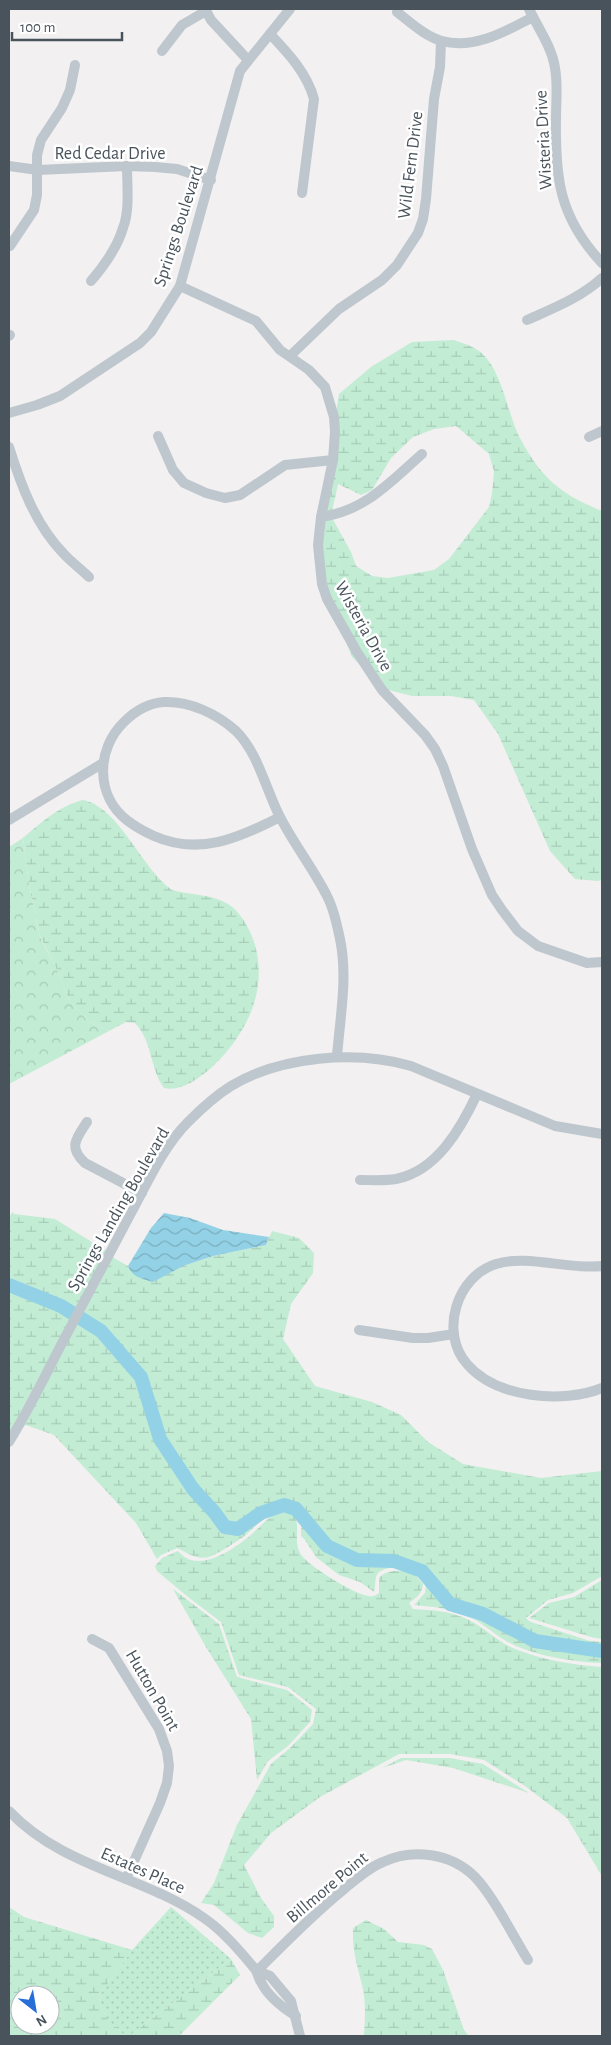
<svg xmlns="http://www.w3.org/2000/svg" width="611" height="2045" font-family="'Alegreya Sans',sans-serif">
<style>
.grass{fill:url(#grass-dots)}
.forest{fill:url(#forest-crowns)}
.wetland{fill:url(#wetland-marsh);fill-rule:evenodd}
.water{fill:url(#water-waves)}
.lines{fill:none;stroke-linecap:round;stroke-linejoin:round}
.river{stroke:#93d2e6;stroke-width:14}
.minor{stroke:#bfc7ce;stroke-width:10}
.labels{text-anchor:middle;stroke-width:5;stroke-linejoin:round;paint-order:stroke}
.street-label{font-size:18px;fill:#49535c;stroke:#fff}
</style>
<defs>
<pattern id="grass-dots" width="8" height="8" patternUnits="userSpaceOnUse" patternTransform="scale(1.25)"><rect width="8" height="8" fill="#c2ecd4"/><path d="M2 2h.1M6 6h.1" fill="none" stroke="#a8ccb8" stroke-width="1.8" stroke-linecap="round"/></pattern>
<pattern id="forest-crowns" width="20" height="18" patternUnits="userSpaceOnUse" patternTransform="scale(1.25)"><rect width="20" height="18" fill="#c2ecd4"/><path d="M2 6a3 3 0 1 1 6 0M12 15a3 3 0 1 1 6 0" fill="none" stroke="#a8ccb8"/></pattern>
<pattern id="wetland-marsh" width="20" height="14" patternUnits="userSpaceOnUse" patternTransform="scale(1.25)"><rect width="20" height="14" fill="#c2ecd4"/><path d="M1 5h8M5 5V1M11 12h8M15 12V8" fill="none" stroke="#a8ccb8"/></pattern>
<pattern id="water-waves" width="16" height="10" patternUnits="userSpaceOnUse" patternTransform="scale(1.25)"><rect width="16" height="10" fill="#93d2e6"/><path d="M0 5q4-4 8 0t8 0" fill="none" stroke="#7aadbe"/></pattern>
</defs>
<rect width="100%" height="100%" fill="#f2f0f0"/>
<!-- grass -->
<path class="grass" d="M171,1907L231,1959L129,2036H125L106,2018L98,1997L132,1950Z"/>
<!-- forest -->
<path class="forest" d="M23,838L29,885L40,937L58,972L69,1000L89,1022L109,1031L9,1084V847Z"/>
<!-- wetland -->
<g class="wetland">
<path d="M454,340C462,343 472,346 479,351C503,369 507,415 521,440C542,479 562,495 602,511V880L598,881L575,879L550,851L498,734L474,700L451,696H412L385,689L352,657L323,585L314,556L339,394L371,367L412,342ZM456,426L489,454L494,471L492,494L489,507L449,559L434,570L388,578L372,576L356,566L351,552L331,516L338,484L361,495L372,490L391,458L413,437L434,429Z"/>
<path d="M83,800C119,807 141,868 172,890C190,895 212,894 228,904C239,911 246,923 251,934C272,984 248,1034 211,1068C198,1079 181,1092 164,1088C150,1069 152,1040 135,1023L126,1022L109,1031L89,1022L69,1000L58,972L40,936L29,885L23,838C42,822 59,806 83,800Z"/>
<path d="M13,1212L14,1214L55,1219L106,1251L9,1434V1217Z"/>
<path d="M272,1231L299,1238L314,1253L313,1273L291,1304L283,1339L315,1386L372,1402L401,1415L428,1442L463,1464L541,1478L602,1471V1576L573,1593L548,1600L526,1618L529,1621L534,1623L590,1641L602,1642V1663C574,1662 543,1657 516,1646C499,1639 486,1625 470,1617C453,1608 433,1607 414,1605L425,1593L426,1584C424,1581 422,1577 419,1574C411,1566 386,1565 378,1573C374,1578 376,1587 374,1592L360,1582L339,1575L316,1557L305,1540L301,1536C301,1526 303,1514 291,1510C270,1504 258,1526 243,1537C236,1542 218,1554 209,1557C196,1560 188,1553 177,1548L161,1555L157,1559L136,1523L54,1435L26,1425L22,1427L112,1257L128,1266L129,1269L183,1266L213,1256L266,1245Z"/>
<path d="M285,1512L294,1515C301,1526 293,1541 300,1553C306,1565 354,1594 368,1596C373,1597 375,1596 379,1593V1578C386,1569 405,1569 415,1575C418,1577 420,1581 423,1584C422,1594 417,1597 409,1603L413,1609C432,1610 451,1611 469,1620C485,1628 499,1643 515,1649C543,1660 573,1665 602,1667V1876L567,1818L525,1786L484,1760L450,1754H399L320,1797L271,1833L244,1865L261,1898L274,1916V1927L262,1938L248,1933L214,1905L201,1903L214,1883L237,1825L271,1764L290,1748L313,1724L316,1709L288,1687L239,1675L221,1622L188,1597L157,1571L155,1566L162,1558L178,1551C181,1554 186,1559 191,1560C211,1566 242,1544 256,1530C266,1521 271,1514 285,1512Z"/>
<path d="M602,1580V1639L591,1637L529,1618L549,1603L574,1597Z"/>
<path d="M173,1589L219,1624L237,1677L287,1690L312,1710L310,1722L288,1746L268,1761L257,1780L251,1719L206,1647Z"/>
<path d="M401,1758H450L483,1764L529,1793L453,1768L406,1760L382,1768Z"/>
<path d="M9,1907L24,1917L132,1950L98,1997L106,2018L125,2036H9ZM20,1995H50V2025H20Z"/>
<path d="M366,1920L384,1929L398,1942L424,1945L432,1949L443,1970L464,2030L469,2036H364C365,2021 366,2005 363,1989C358,1966 352,1953 353,1928Z"/>
<path d="M231,1959L240,1975L179,2036H129Z"/>
</g>
<!-- water -->
<path class="water" d="M164,1213L190,1218L223,1230L269,1237L266,1245L213,1256L183,1266L153,1282C142,1279 132,1277 128,1266L151,1228Z"/>
<g class="lines">
<!-- river -->
<path class="river" d="M9,1285L61,1306L101,1331L141,1377L160,1439L193,1489L215,1513L225,1527L238,1529L261,1513L284,1505L296,1509L327,1546L357,1560L394,1561L422,1571L450,1604L483,1614L535,1641L602,1651"/>
<!-- minor -->
<g class="minor">
<path d="M205,9L211,20L248,60"/>
<path d="M529,9C538,28 552,47 555,68C558,84 556,102 556,118C555,178 559,217 602,263"/>
<path d="M397,12C410,22 426,37 442,41C474,50 506,31 533,17"/>
<path d="M270,34C288,53 307,73 314,99L302,193"/>
<path d="M162,51L182,25L206,11"/>
<path d="M9,166L38,170L127,166L155,167L177,169L211,180"/>
<path d="M10,246L34,210L37,195V155L41,140L62,108L70,90L75,65"/>
<path d="M91,281C104,266 117,248 123,228C130,210 127,186 127,166"/>
<path d="M180,286L256,321L280,350L309,370L325,387L334,417L335,432L333,460L321,517L318,545L322,584L327,599L357,652L382,690L425,735L435,749L443,766L472,849L492,895L502,910L518,931L538,946L587,963L602,962"/>
<path d="M527,320C554,308 580,298 602,278"/>
<path d="M9,336L10,335"/>
<path d="M290,356L339,309L382,280L397,265L418,233L423,219L426,199L434,99L440,67L441,41"/>
<path d="M9,413L37,405L60,396L140,343L151,332L180,286L240,71L290,9"/>
<path d="M158,436L173,470L184,483L206,493L225,498L240,495L285,465L333,460"/>
<path d="M589,437L602,431"/>
<path d="M9,447C21,485 35,524 63,553C71,562 81,569 89,577"/>
<path d="M321,517C365,511 390,482 422,454"/>
<path d="M280,817C239,838 199,856 154,836C145,832 136,827 128,821C95,796 96,749 124,722C135,711 148,703 164,702C190,701 217,714 236,731C258,753 265,787 279,815C293,843 313,868 327,896C334,909 337,925 340,939C348,977 340,1018 337,1056"/>
<path d="M9,820L103,763"/>
<path d="M87,1122C76,1139 68,1147 85,1163L142,1193"/>
<path d="M360,1180C372,1180 384,1181 396,1179C437,1171 461,1128 477,1094"/>
<path d="M602,1266C568,1270 527,1254 496,1264C457,1276 439,1332 467,1364C496,1398 563,1404 602,1388"/>
<path d="M359,1330L413,1338H428L454,1334"/>
<path d="M9,1442C28,1411 44,1378 61,1345C84,1302 107,1258 130,1215C147,1184 163,1147 188,1122C201,1109 215,1096 231,1086C281,1056 356,1050 411,1066L555,1126L602,1134"/>
<path d="M92,1639L109,1648L159,1729L167,1751L169,1766L167,1783L160,1803L126,1879"/>
<path d="M9,1811C63,1868 142,1875 204,1918C223,1931 240,1951 255,1969C258,1973 258,1978 261,1982C268,1996 283,2008 296,2016"/>
<path d="M257,1971C285,1943 312,1915 343,1890C355,1880 368,1868 383,1862C413,1848 451,1853 475,1877C494,1897 513,1936 528,1960"/>
<path d="M257,1971L270,1976L291,2001L300,2036"/>
</g>
</g>
<g class="labels">
<!-- street labels -->
<g class="street-label">
<text transform="translate(543 140) rotate(-93)" y="6">Wisteria Drive</text>
<text x="110" y="159">Red Cedar Drive</text>
<text transform="translate(410 165) rotate(-83)" y="6">Wild Fern Drive</text>
<text transform="translate(178 226) rotate(-72)" y="6">Springs Boulevard</text>
<text transform="translate(364 626) rotate(61)" y="6">Wisteria Drive</text>
<text transform="translate(118 1209) rotate(-60)" y="6">Springs Landing Boulevard</text>
<text transform="translate(153 1690) rotate(60)" y="6">Hutton Point</text>
<text transform="translate(143 1870) rotate(24)" y="6">Estates Place</text>
<text transform="translate(327 1887) rotate(-40)" y="6">Billmore Point</text>
</g>
</g>
<!-- border -->
<rect width="611" height="2045" fill="none" stroke="#49535c" stroke-width="20"/>
<!-- north arrow -->
<g transform="translate(35 2010) rotate(149)"><circle r="24" fill="#ffffff" stroke="#b6babe"/>
<path d="M0-4L9 19L0 12L-9 19Z" fill="#276ed6"/>
<text y="-8" font-size="14" font-weight="bold" text-anchor="middle" fill="#49535c">N</text>
</g>
<!-- scale -->
<path d="M12 32v8h110v-8" fill="none" stroke="#49535c" stroke-width="2.5"/>
<text x="20" y="32" font-size="15" fill="#49535c" stroke="#ffffff" stroke-width="4" paint-order="stroke">100 m</text>
</svg>
